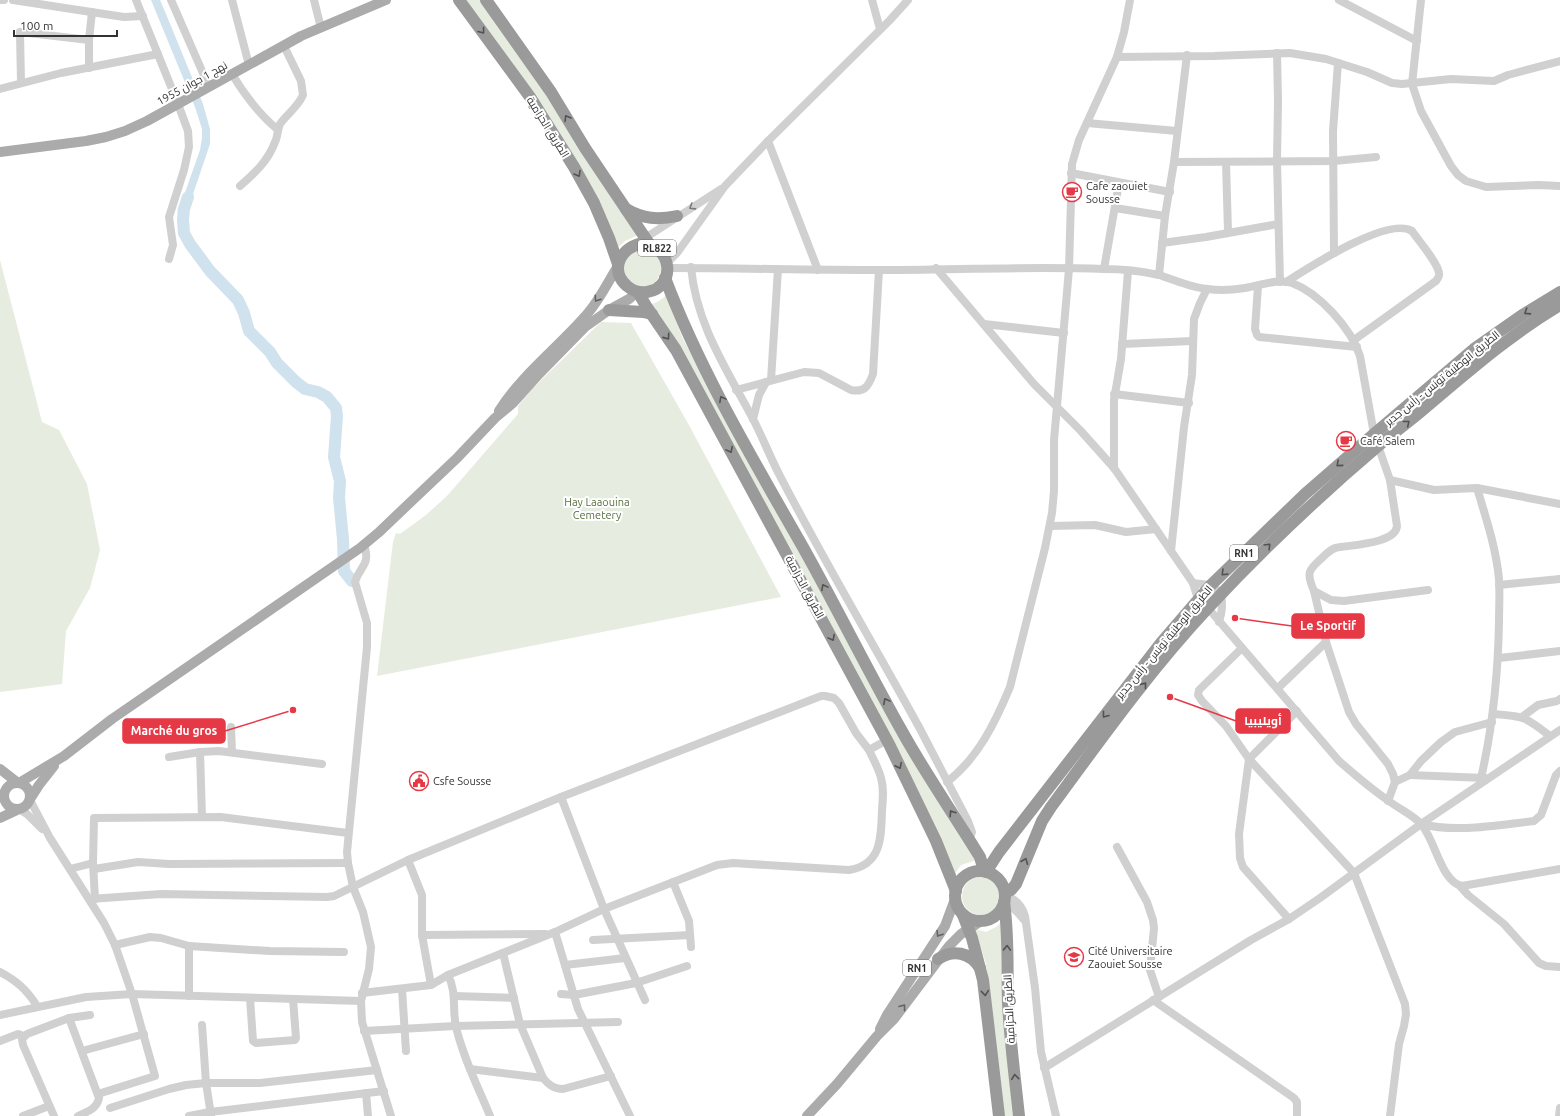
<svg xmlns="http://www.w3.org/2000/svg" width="1560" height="1116" font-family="Ubuntu,Cairo,sans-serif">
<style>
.green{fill:#e6ecdf}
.water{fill:#cfe2ee}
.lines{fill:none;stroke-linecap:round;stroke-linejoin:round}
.river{stroke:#cfe2ee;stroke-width:12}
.minor{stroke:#d0d0d0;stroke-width:8}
.major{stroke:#ababab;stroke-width:10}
.highway{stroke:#9a9a9a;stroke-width:12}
.oneway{stroke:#525252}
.oneway2{stroke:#7a7a7a}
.oneway3{stroke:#636363}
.labels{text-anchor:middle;stroke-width:4;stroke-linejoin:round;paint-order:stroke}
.shield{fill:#fff;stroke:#707070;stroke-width:1}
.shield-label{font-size:10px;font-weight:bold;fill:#333}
.street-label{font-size:11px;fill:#333;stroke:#fff}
.poi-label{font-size:11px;fill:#333;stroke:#fff;text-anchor:start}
.park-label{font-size:11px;fill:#56703f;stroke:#fff}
.leader{fill:none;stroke:#e63946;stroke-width:1.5}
.callout-dot{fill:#e63946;stroke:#fff;stroke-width:1.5}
.callout{fill:#e63946;stroke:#e63946;stroke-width:1.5}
.callout-label{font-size:12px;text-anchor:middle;font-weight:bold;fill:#fff}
</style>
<rect width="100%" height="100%" fill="#fff"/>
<!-- green -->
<g class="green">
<path d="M466,0H483L640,234L625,241L617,248L513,64Z"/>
<circle cx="642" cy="268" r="19"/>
<path d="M0,260L42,422L59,430L87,484L100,550L90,588L66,631L62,684L0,692Z"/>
<path d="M668,294L670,306L683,339L819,587L977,860L961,865L954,875L650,305L659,301Z"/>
<path d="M601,322L631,323L690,427L781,597L377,676L393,542L396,533L400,534L426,515L447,496L518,414V406L533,388Z"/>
<circle cx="981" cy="896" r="19"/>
<path d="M1005,919L1014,1116H1004L986,964L975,929L986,932L996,927Z"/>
</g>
<!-- water -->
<path class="water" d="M151,0H160L166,14L203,104L210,129V144L188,209L189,213L177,210L180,207L200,150L202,138V129L195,107Z"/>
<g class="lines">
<!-- river -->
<path class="river" d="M188,197L184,209L183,219L184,233L190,244L210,271L238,300L244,313L249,331L270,352L277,363L296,382L305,389L318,392L327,397L336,408L337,416L334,457L340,481L339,498L343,539L344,571L352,581"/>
<!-- minor -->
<g class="minor">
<path d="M0,0H4"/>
<path d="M13,0L124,17L143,16"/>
<path d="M136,0L178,104L188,131L189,147L184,170L169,217L173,245L169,259"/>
<path d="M171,0L209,87"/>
<path d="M232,0L249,65"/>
<path d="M314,0L321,28"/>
<path d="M872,0L880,29"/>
<path d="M1339,0L1417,41"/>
<path d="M1421,0L1412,84L1421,111L1451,166L1458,175L1466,181L1486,187L1539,185L1560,186"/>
<path d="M1277,53L1278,101L1277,161L1280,282"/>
<path d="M1117,57L1214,56L1290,53L1326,59L1367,72L1392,83L1402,84L1451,79L1494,81L1508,75L1560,61"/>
<path d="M89,68V40L92,12"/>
<path d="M232,74C244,94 260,115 278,130"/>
<path d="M21,83L20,32L89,40"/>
<path d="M0,89L61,73L158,54"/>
<path d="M1087,123L1177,131"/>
<path d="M768,141L818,270"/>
<path d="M1174,162L1334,161L1376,157"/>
<path d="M1226,162L1228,232"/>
<path d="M1071,173L1170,192"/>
<path d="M240,186C255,173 268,161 275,142C278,137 277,130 280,124C287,114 298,107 303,95L301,81L284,46"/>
<path d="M1115,208L1165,216"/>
<path d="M642,240L721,189"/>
<path d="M1162,243L1206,237L1278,224"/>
<path d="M1334,253L1333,131L1338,63"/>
<path d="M667,263L677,253L725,186L768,141L890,20L908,0"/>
<path d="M691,267C696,324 727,370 753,419C763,438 770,457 780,476C824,561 873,643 919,727C935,758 952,790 968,821L972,832L969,840"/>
<path d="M668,268C737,268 807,270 877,270C952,270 1029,266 1104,269C1122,269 1141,271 1159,275C1175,280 1192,288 1208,289C1220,291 1233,290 1245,288C1259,286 1278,278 1292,283C1319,293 1351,328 1360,356L1374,434L1390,480L1397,526C1396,544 1348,545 1335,548C1330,550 1326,554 1323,557C1308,570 1306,573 1314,591L1331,600L1344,601L1428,590"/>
<path d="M936,268L1034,384L1080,430L1114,468L1193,583L1198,599L1208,608L1339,761C1355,775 1371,789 1389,801C1399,809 1413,815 1421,824C1435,839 1441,882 1462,886L1560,869"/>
<path d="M1104,269L1119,183"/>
<path d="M1159,275L1165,216L1174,162L1187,55"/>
<path d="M1286,282C1308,268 1388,216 1412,231C1418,240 1438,263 1439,273C1440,276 1438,278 1436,281L1354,340"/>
<path d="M1258,286L1255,329L1257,335L1259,337L1357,347"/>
<path d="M984,324L1064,333"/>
<path d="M1122,344L1193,341"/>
<path d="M771,380L778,269"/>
<path d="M736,390L804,372L819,373L851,390C865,393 869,385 873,374L879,270"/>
<path d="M1114,394L1189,403"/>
<path d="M753,419L759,395L766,382"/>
<path d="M1114,468V400L1121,359L1128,271"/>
<path d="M1390,480L1434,490L1477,488L1560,504"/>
<path d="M1477,488C1486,518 1496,548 1499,579C1500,593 1499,608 1499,622C1498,675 1493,726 1481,778"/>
<path d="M1050,526L1095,525L1126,532L1156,529"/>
<path d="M364,544C371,566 360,565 355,582L367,623V647L347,852L348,863L353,887L363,912L371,947L369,969L361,1001L362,1022L391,1116"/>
<path d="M1171,551L1184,427L1192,375L1194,319L1200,303L1207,289"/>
<path d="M1193,583C1198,584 1204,584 1209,585C1226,591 1223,609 1219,622"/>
<path d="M1499,585L1560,579"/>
<path d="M1314,591L1326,642L1349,712L1356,724L1388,764L1393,774L1395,782L1388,801"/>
<path d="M1242,648L1199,690L1198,695L1202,701L1226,726L1249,759L1354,873L1405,1004L1406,1014L1404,1026L1399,1044L1390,1116"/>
<path d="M1499,658L1560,651"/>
<path d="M1278,688L1326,642"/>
<path d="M1493,714C1524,716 1526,717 1550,736"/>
<path d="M1522,717L1538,705L1557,701L1560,699"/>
<path d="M231,727L232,752"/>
<path d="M200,752L202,817"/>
<path d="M169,757L200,752L219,751L322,764"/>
<path d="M1410,775L1485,778"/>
<path d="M947,782C978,758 995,723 1010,687L1045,548L1052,513L1054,491V440L1069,269L1072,164L1079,140L1117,57L1124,32L1130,0"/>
<path d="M1395,782L1410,775L1421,761L1441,742L1455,732L1492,722"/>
<path d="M561,797L604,909L645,1000"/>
<path d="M30,800L50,838L104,923L115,945L132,994L155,1076L98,1094"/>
<path d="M19,809L27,814L42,829"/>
<path d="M1421,824C1457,833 1497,825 1534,821L1541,815L1556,775L1560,771"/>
<path d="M1117,847L1147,902L1153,920L1154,928L1150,970L1159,997"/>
<path d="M408,860L422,895V935L431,985"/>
<path d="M70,869L93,863"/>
<path d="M94,869L138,862L169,864L348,863"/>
<path d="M673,882L689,921L691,947"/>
<path d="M1460,886L1468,895L1504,924L1539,963L1546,966L1560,967"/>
<path d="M1005,895C1016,899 1022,905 1025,916L1035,988L1041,1052L1056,1116"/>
<path d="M90,899L161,894L327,897L334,896L408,860L561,797L821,696H825L834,698L839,703L856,733L869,750L887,740"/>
<path d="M95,899L93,863L94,818L221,817L348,833"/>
<path d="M1005,900L1019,914L1025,921"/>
<path d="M1289,919L1243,867L1240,858L1239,834L1249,759L1297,711"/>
<path d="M555,932L578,1009L630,1116"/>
<path d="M422,935L545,934"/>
<path d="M593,940L690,935"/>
<path d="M115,945L150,937L161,938L189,946V996"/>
<path d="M189,946L270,951L344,952"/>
<path d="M503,953L520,1024L543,1078C549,1085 554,1089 563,1089L611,1076"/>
<path d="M565,965L625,958"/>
<path d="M0,972C17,981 27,990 37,1006"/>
<path d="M448,975C457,992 452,1009 456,1027C463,1057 478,1087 490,1116"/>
<path d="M402,989L406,1051"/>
<path d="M362,993L431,985L448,975L555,932L604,909L717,865L733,863L849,870C882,865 881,837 882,810C883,799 884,788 881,778C879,769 873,759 869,750"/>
<path d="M561,994L574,995L636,983L687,966"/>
<path d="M454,996L514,998"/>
<path d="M250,998L253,1041L256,1043L295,1040L296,1038L293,999"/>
<path d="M1153,1000L1294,1098L1297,1102V1116"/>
<path d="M0,1015L86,997L132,994L361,1001"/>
<path d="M69,1018L99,1098C97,1109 86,1112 78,1116"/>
<path d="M202,1025L206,1083L211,1115"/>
<path d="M364,1031L455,1026L618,1022"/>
<path d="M0,1041L18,1034L24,1036"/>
<path d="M82,1051L144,1034"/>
<path d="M1044,1068L1251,940L1289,919L1320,898L1421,824L1560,730"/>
<path d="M470,1069L543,1078"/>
<path d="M366,1093L368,1116"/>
<path d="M110,1108L169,1089L186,1085L206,1083H260L377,1070"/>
<path d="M23,1116L49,1106"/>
<path d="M54,1116L23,1045L22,1039L27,1034L69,1018L90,1015"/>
<path d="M189,1116L210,1112L384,1091"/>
<path d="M1559,1116L1560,1108"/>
</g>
<!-- major -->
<g class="major">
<path d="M0,152L86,141L106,137L125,131L147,121L301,36L386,0"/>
<path d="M499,411C523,373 559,347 588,313C600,299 608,282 618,266"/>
<path d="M0,769L18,783"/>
<circle cx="17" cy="796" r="13"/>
<path d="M19,783L64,756L112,719L360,548L378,533L458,457L495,418L513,403L539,374L585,327L609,310L629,299L637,292"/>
<path d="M30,799L39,785L54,766"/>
<path d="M0,818L17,810"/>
<path d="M880,1029L887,1015L945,926L955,899"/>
<path d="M807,1116L837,1084L877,1036L894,1019L949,946L961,934L981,921"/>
</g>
<!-- highway -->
<g class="highway">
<path d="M459,0L530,97L574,167L594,203L609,238L618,264"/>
<path d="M486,0L551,92L585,148L650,245"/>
<path d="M626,209C643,219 658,220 677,216"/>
<path d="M639,244C672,242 678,287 647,292C640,293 633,291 627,286C610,271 619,250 639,244Z"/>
<path d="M665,278C701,373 754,461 804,549C838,610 869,673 903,733C927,776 955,816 980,857L984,871"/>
<path d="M638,292L646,306L676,350L889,744L936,841L956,891"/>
<path d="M609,310L643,312L652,314"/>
<circle cx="980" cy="896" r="25"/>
<path d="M986,872L999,852L1161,643L1211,585L1305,494L1374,434L1474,349L1524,314L1560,292"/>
<path d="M1005,893L1011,890L1016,884L1042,821L1051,807C1101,739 1150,670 1208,608C1261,551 1318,497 1378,446C1393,433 1410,421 1425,408C1469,371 1511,334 1560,305"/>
<path d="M1004,902C1009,936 1007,970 1008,1003C1010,1041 1015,1078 1019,1116"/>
<path d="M963,915L972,938L983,980L999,1116"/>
<path d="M938,959C953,949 970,952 980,968"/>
</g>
</g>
<!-- one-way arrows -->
<defs><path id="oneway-chevron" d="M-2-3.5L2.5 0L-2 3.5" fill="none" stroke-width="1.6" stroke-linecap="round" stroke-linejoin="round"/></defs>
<g class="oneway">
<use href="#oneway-chevron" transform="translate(482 31) rotate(53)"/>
<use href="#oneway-chevron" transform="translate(567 118) rotate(-121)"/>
<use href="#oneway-chevron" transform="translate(578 174) rotate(59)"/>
<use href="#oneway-chevron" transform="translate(1527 312) rotate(147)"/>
<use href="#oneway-chevron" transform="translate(667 337) rotate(55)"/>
<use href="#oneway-chevron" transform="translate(722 399) rotate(-118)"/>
<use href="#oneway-chevron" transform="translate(1407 423) rotate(-39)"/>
<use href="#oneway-chevron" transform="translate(730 450) rotate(62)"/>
<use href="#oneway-chevron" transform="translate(1339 464) rotate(139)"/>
<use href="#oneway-chevron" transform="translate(1268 546) rotate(-45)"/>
<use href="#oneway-chevron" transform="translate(1224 573) rotate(136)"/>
<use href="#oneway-chevron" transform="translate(824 587) rotate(-118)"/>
<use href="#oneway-chevron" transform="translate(832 638) rotate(62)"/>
<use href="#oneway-chevron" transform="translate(1144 685) rotate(-51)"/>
<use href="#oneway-chevron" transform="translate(886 701) rotate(-118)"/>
<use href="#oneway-chevron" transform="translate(1105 715) rotate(128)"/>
<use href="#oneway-chevron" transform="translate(899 766) rotate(64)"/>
<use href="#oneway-chevron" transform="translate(952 813) rotate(-123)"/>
<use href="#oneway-chevron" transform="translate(1025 861) rotate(-68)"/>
<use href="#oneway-chevron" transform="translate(1007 948) rotate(-88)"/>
<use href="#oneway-chevron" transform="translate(985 993) rotate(84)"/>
<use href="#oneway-chevron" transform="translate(1015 1077) rotate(-96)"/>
</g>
<use class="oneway2" href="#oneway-chevron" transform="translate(692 207) rotate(148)"/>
<g class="oneway3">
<use href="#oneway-chevron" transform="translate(597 299) rotate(124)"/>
<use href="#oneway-chevron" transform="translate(939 934) rotate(122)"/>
<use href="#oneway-chevron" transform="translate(903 1007) rotate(-53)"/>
</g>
<!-- icons -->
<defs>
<g id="cafe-ring" transform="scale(1)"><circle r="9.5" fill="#fff" stroke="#e63946" stroke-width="1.5"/><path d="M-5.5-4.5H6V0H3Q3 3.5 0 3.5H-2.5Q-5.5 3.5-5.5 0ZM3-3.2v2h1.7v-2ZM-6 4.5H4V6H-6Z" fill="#e63946"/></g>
<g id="civic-ring" transform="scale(1)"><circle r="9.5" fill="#fff" stroke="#e63946" stroke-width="1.5"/><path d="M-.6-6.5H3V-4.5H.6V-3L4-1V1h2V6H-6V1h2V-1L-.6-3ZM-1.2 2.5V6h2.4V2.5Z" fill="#e63946"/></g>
<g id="university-ring" transform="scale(1)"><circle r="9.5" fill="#fff" stroke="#e63946" stroke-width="1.5"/><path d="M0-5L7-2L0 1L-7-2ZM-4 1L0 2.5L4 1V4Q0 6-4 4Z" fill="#e63946"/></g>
</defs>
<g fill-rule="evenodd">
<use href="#cafe-ring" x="1072" y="192"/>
<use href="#cafe-ring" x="1346" y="441"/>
<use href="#civic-ring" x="419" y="781"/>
<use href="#university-ring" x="1074" y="957"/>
</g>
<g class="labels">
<!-- shield labels -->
<g class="shield">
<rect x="638" y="240" width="38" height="16" rx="3"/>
<rect x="1230" y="545" width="28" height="16" rx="3"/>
<rect x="903" y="960" width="28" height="16" rx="3"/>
</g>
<g class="shield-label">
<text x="657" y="252">RL822</text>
<text x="1244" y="557">RN1</text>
<text x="917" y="972">RN1</text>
</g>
<!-- street labels -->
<g class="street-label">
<text transform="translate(192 83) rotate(-29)" y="4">نهج 1 جوان 1955</text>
<text transform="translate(548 127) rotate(58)" y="4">الطريق الحزامية</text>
<text transform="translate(1442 378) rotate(-39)" y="4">الطريق الوطنية تونس - رأس جدير</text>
<text transform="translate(805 587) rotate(62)" y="4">الطريق الحزامية</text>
<text transform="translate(1164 642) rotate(-50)" y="4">الطريق الوطنية تونس - رأس جدير</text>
<text transform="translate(1009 1009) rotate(-93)" y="4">الطريق الحزامية</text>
</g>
<!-- poi labels -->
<g class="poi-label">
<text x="1086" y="190">Cafe zaouiet<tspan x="1086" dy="13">Sousse</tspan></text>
<text x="1360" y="445">Café Salem</text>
<text x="433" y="785">Csfe Sousse</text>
<text x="1088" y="955">Cité Universitaire<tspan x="1088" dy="13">Zaouiet Sousse</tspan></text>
</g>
<!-- park labels -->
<g class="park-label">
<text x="597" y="506">Hay Laaouina<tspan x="597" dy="13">Cemetery</tspan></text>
</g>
</g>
<!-- callouts -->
<path class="leader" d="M1235 618L1292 626M1170 697L1236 721M293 710L225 731"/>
<g class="callout-dot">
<circle cx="1235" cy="618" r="4"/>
<circle cx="1170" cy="697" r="4"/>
<circle cx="293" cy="710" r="4"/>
</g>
<g class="callout">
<rect x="1292" y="614" width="72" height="24" rx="4"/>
<rect x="1236" y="709" width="54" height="24" rx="4"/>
<rect x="123" y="719" width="102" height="24" rx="4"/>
</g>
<g class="callout-label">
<text x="1328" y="630">Le Sportif</text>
<text x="1263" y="725">أويليبيا</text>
<text x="174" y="735">Marché du gros</text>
</g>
<!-- scale -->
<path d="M14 30v6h103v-6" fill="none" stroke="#333333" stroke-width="2"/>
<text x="20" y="30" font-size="12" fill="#333333" stroke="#ffffff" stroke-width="3" paint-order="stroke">100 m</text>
</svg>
